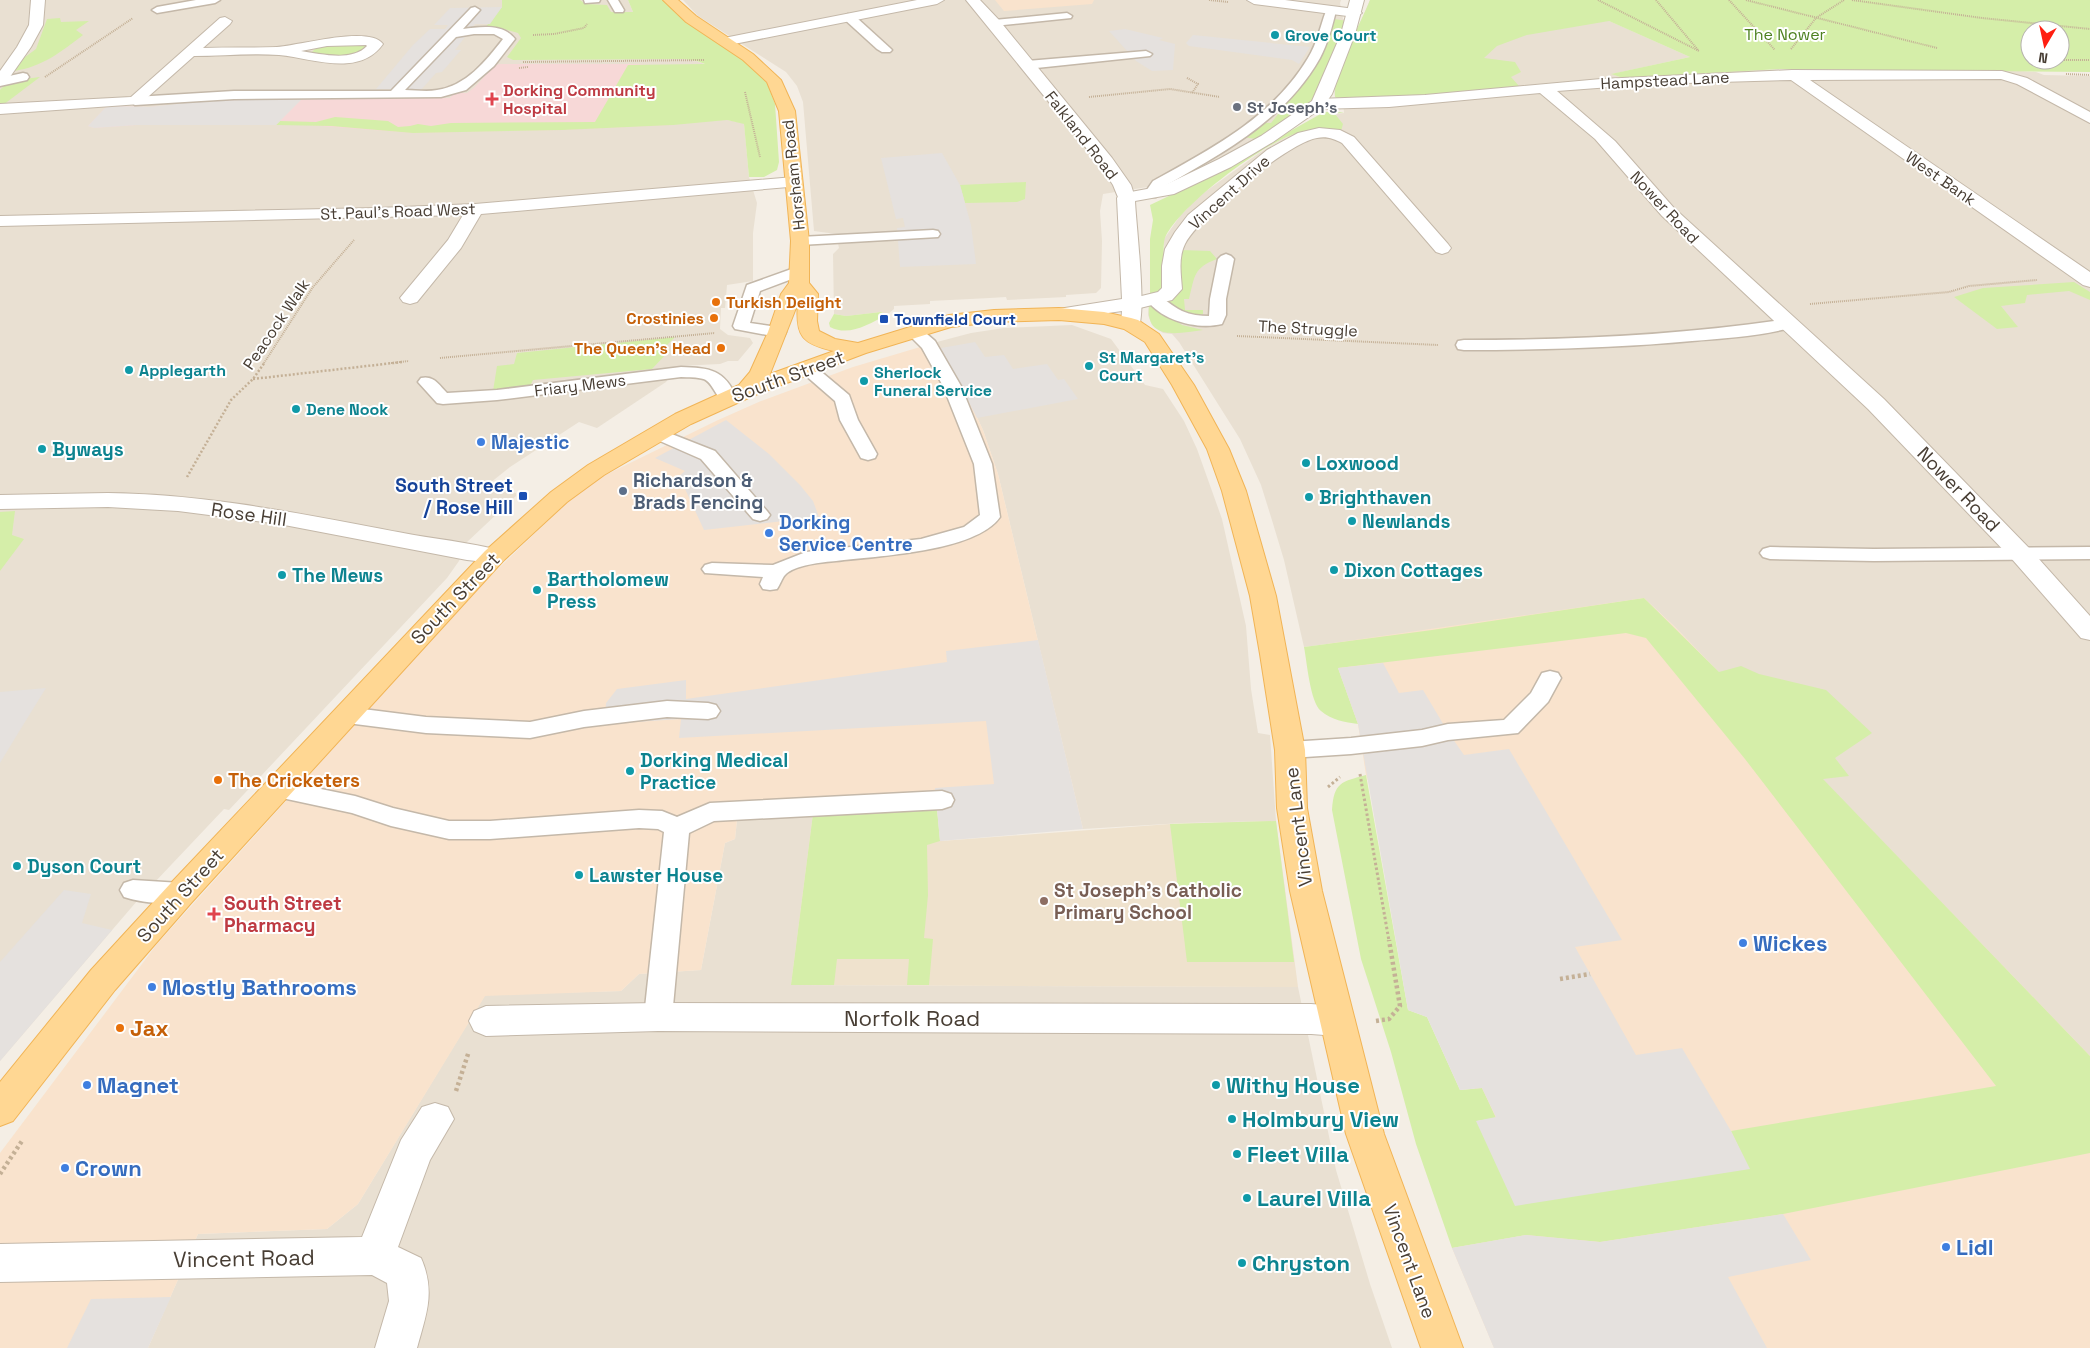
<svg xmlns="http://www.w3.org/2000/svg" width="2090" height="1348" font-family="'Space Grotesk',sans-serif">
<style>
.residential{fill:#e9e0d2}
.commercial{fill:#f9e3cd}
.education{fill:#efe2cd}
.medical{fill:#f7d8d7}
.green{fill:#d5eea9;fill-rule:evenodd}
.parking{fill:#e5e1de}
.lines{fill:none;stroke-linecap:round;stroke-linejoin:round}
.service-casing{stroke:#c4b8a9;stroke-width:3}
.minor-casing{stroke:#c4b8a9;stroke-width:2}
.tertiary-casing{stroke:#c4b8a9;stroke-width:2}
.primary-casing{stroke:#f1b456;stroke-width:2}
.path-far3{stroke:#c4b096;stroke-width:2;stroke-dasharray:1 1;stroke-linecap:butt}
.path-far2{stroke:#c4b096;stroke-width:2.5;stroke-dasharray:2 2;stroke-linecap:butt}
.path-far1{stroke:#c4b096;stroke-width:3;stroke-dasharray:2.5 2.5;stroke-linecap:butt}
.path{stroke:#c4b096;stroke-width:4.5;stroke-dasharray:3 3;stroke-linecap:butt}
.service{fill:#fff;fill-rule:evenodd}
.minor{fill:#fff;fill-rule:evenodd}
.tertiary{fill:#fff;fill-rule:evenodd}
.primary{fill:#ffd793;fill-rule:evenodd}
.culture-dot{fill:#0f9aa8;stroke:#fff;stroke-width:2}
.health-dot{fill:#e0444e;stroke:#fff;stroke-width:2}
.worship-dot{fill:#6b7280;stroke:#fff;stroke-width:2}
.food-dot{fill:#e8710a;stroke:#fff;stroke-width:2}
.transit-dot{fill:#1a4fb4;stroke:#fff;stroke-width:2}
.shop-dot{fill:#3f7fe0;stroke:#fff;stroke-width:2}
.service-dot{fill:#5c6f8a;stroke:#fff;stroke-width:2}
.education-dot{fill:#8d6e63;stroke:#fff;stroke-width:2}
.labels{text-anchor:middle;stroke-width:4;stroke-linejoin:round;paint-order:stroke}
.far-park-label{font-size:16px;fill:#4d8020;stroke:#fff}
.far-culture-label{font-size:16px;font-weight:bold;fill:#0d838f;stroke:#fff;text-anchor:start}
.far-street-label{font-size:16px;fill:#483e34;stroke:#fff}
.far-health-label{font-size:16px;font-weight:bold;fill:#be3a42;stroke:#fff;text-anchor:start}
.far-worship-label{font-size:16px;font-weight:bold;fill:#5b616d;stroke:#fff;text-anchor:start}
.far-food-label{font-size:16px;font-weight:bold;fill:#c56008;stroke:#fff;text-anchor:end}
.far-transit-label{font-size:16px;font-weight:bold;fill:#164399;stroke:#fff;text-anchor:start}
.street-label{font-size:19px;fill:#483e34;stroke:#fff}
.shop-label{font-size:19px;font-weight:bold;fill:#366cbe;stroke:#fff;text-anchor:start}
.culture-label{font-size:19px;font-weight:bold;fill:#0d838f;stroke:#fff;text-anchor:start}
.service-label{font-size:19px;font-weight:bold;fill:#4e5e75;stroke:#fff;text-anchor:start}
.transit-label{font-size:19px;font-weight:bold;fill:#164399;stroke:#fff;text-anchor:end}
.food-label{font-size:19px;font-weight:bold;fill:#c56008;stroke:#fff;text-anchor:start}
.education-label{font-size:19px;font-weight:bold;fill:#785e54;stroke:#fff;text-anchor:start}
.health-label{font-size:19px;font-weight:bold;fill:#be3a42;stroke:#fff;text-anchor:start}
.near-shop-label{font-size:22px;font-weight:bold;fill:#366cbe;stroke:#fff;text-anchor:start}
.near-street-label{font-size:22px;fill:#483e34;stroke:#fff}
.near-food-label{font-size:22px;font-weight:bold;fill:#c56008;stroke:#fff;text-anchor:start}
.near-culture-label{font-size:22px;font-weight:bold;fill:#0d838f;stroke:#fff;text-anchor:start}
</style>
<rect width="100%" height="100%" fill="#f4eee5"/>
<!-- residential -->
<g class="residential">
<path d="M0,0H628L633,12L684,59L697,61L707,65L727,120L744,123L749,177L757,203L753,233V281L727,285L725,308H721L720,329L728,335L750,338L753,343L738,361H728L720,364L678,366L666,382L597,428L579,422L510,467L485,487L516,493V496L466,543L459,561L447,578L229,810L224,809L137,901L0,1061Z"/>
<path d="M683,0H1341L1340,3L1343,19L1348,21L1284,123L1221,159L1173,183L1103,194L1100,211L1102,241L1101,288L1096,293L1066,295V297L1007,300L1006,297L990,298L930,301V304L894,306V309L887,315L881,312L846,316L834,314L833,254L839,248L836,234L814,231L803,102L797,86L786,72L698,16Z"/>
<path d="M1370,0H1562L1690,57L1612,74L1623,78L1707,72L1798,69L2020,71L2036,72L2044,75L2090,76V1056L1675,627L1644,598L1432,630L1304,647L1284,560L1271,517L1261,485L1240,439L1179,342L1172,334L1163,333L1152,325L1148,315L1149,305L1165,287L1164,239L1180,216L1198,197L1259,153L1282,139L1297,133L1308,134L1334,114L1344,113L1343,101L1335,97L1334,90L1341,67Z"/>
<path d="M1072,325L1111,339L1145,385L1163,389L1184,421L1197,449L1222,519L1246,626L1251,689L1258,733L1270,735L1276,821L1182,823L1083,829L998,474L983,430L960,381L937,342L971,333L1004,328Z"/>
<path d="M813,814L791,985L1298,987L1336,1170L1370,1284L1392,1348H148L198,1234L327,1229L358,1204L485,995L621,991L639,974L701,970L725,843L735,839L737,820L807,816Z"/>
</g>
<!-- commercial -->
<g class="commercial">
<path d="M995,0H1094L1092,4L1004,11Z"/>
<path d="M937,342L960,381L983,430L998,474L1083,829L938,808L737,820L735,839L725,843L701,970L639,974L621,991L485,996L358,1204L327,1229L198,1234L148,1348H0V1153L157,944L477,589L585,485L716,421L761,401L853,367Z"/>
<path d="M1644,598L1675,627L2090,1056V1348H1494L1452,1248L1525,1235L1366,775L1358,724L1338,668L1327,644Z"/>
</g>
<!-- education -->
<path class="education" d="M813,814L941,841L1170,824L1276,821L1298,987L791,985Z"/>
<!-- medical -->
<path class="medical" d="M499,64H635L661,66L673,125L562,130L413,133L307,125H137L94,128L88,126L105,108L110,106L149,107L243,99L450,98L454,93H467L474,88L494,66Z"/>
<!-- green -->
<g class="green">
<path d="M502,0H580L586,4L607,5L611,12H633L628,0H666L740,57L767,83L775,104L779,162L777,170L764,177H749L744,124L727,120L673,125L562,130L413,133L331,126L276,125L280,121L316,122L335,117L388,121L398,127L410,126L418,124L431,126L451,123L595,122L628,65L705,64L697,61L684,59L513,60L507,57L521,38L518,33L500,28L484,29L502,7Z"/>
<path d="M1370,0H2090V72L1781,69L1623,78L1611,74L1690,57L1609,21L1527,35L1497,46L1484,58L1515,62L1521,72L1511,77L1519,86L1489,90L1343,101L1335,97C1333,72 1360,25 1370,0ZM2030,30H2060V60H2030Z"/>
<path d="M60,18L61,22L89,21L76,30L83,35C61,52 42,67 14,71L17,63L36,49L47,19Z"/>
<path d="M1334,19L1348,21L1311,104L1284,123L1256,139L1230,135L1249,122L1271,123L1315,68Z"/>
<path d="M328,45H364L368,47C353,56 329,59 311,53L317,47Z"/>
<path d="M40,77L3,105H0V90C10,79 26,79 40,77Z"/>
<path d="M1324,112H1344L1335,114L1343,124L1341,131C1331,132 1320,134 1310,134C1305,135 1300,132 1295,134C1262,144 1179,206 1165,238C1162,245 1165,278 1165,288L1159,294L1150,295V239L1153,220L1150,205L1209,177Z"/>
<path d="M1026,182L1025,199L1017,202L965,203L960,185Z"/>
<path d="M1181,250L1210,251L1217,259C1193,268 1195,276 1189,299H1184L1185,310H1203V314C1189,318 1175,312 1164,302Z"/>
<path d="M2074,282L2090,292V300L2069,291L2027,295L2025,303L2001,306L2018,327L1997,329L1954,297L1983,288Z"/>
<path d="M1149,305L1158,308L1182,325L1203,330C1180,333 1145,342 1149,305Z"/>
<path d="M881,312L887,315C868,324 850,337 830,327L829,323L834,314L846,316Z"/>
<path d="M675,337L663,349L670,350L652,369L533,380L530,386L493,391L497,366L514,364L517,353Z"/>
<path d="M15,511L12,535L24,539L0,571V512Z"/>
<path d="M1644,598L1719,672L1741,666L1759,674L1826,690L1872,733L1835,758L1849,776L1823,779L2090,1056V1153L1783,1214L1600,1242L1526,1235L1452,1248L1416,1144L1391,1052L1361,959L1332,810C1334,782 1341,782 1366,775L1408,1010L1427,1017L1460,1090L1482,1088L1496,1118L1477,1121L1749,1169L1731,1131L1996,1086L1745,759L1646,638L1626,633L1338,668L1358,724C1345,722 1331,720 1321,711C1310,702 1307,662 1304,647L1432,630Z"/>
<path d="M937,808L940,841L927,845L928,895L924,938L933,939L929,985H907L909,959H837L834,985H791L813,814Z"/>
<path d="M1276,821L1294,962H1187L1170,824Z"/>
</g>
<!-- parking -->
<g class="parking">
<path d="M502,7L490,24H475L455,50H461L442,72L436,73L421,90L376,89L413,45L430,29H445L448,25H434L450,8Z"/>
<path d="M1125,29L1163,38L1159,40L1175,44L1173,70L1152,71L1136,61L1109,31Z"/>
<path d="M1193,35L1310,47L1299,64L1292,60L1189,46L1186,43Z"/>
<path d="M303,98L276,125H137L94,128L88,126L105,108L110,106L149,107L205,101Z"/>
<path d="M942,153L960,185L971,225L976,264L900,267L897,228L905,227L903,218L896,219L881,158Z"/>
<path d="M975,342L985,357L1004,355L1013,369L1047,364L1058,380L1064,379L1078,399L977,418L941,348Z"/>
<path d="M726,420L769,454L800,485L813,501L819,517L704,530L679,476L685,471L655,458Z"/>
<path d="M1038,640L1083,829L940,841L935,788L994,784L986,721L679,738L681,719L605,724L606,703L617,689L686,680V699L947,662L946,651Z"/>
<path d="M1383,663L1399,693L1423,690L1448,732L1464,755L1509,749L1622,940L1575,947L1636,1055L1682,1048L1731,1131L1750,1169L1515,1206L1476,1121L1496,1117L1482,1088L1460,1090L1427,1017L1408,1010L1358,724L1338,668Z"/>
<path d="M46,688L20,730L0,763V692Z"/>
<path d="M64,890L91,894L82,923L112,930L0,1061V962Z"/>
<path d="M1783,1214L1811,1260L1728,1277L1767,1348H1494L1452,1248L1526,1235L1600,1242Z"/>
<path d="M171,1297L148,1348H67L91,1299Z"/>
</g>
<g class="lines">
<!-- service casing -->
<g class="service-casing">
<g id="service">
<path d="M196,0H220L215,3L157,13L152,10L157,7Z"/>
<path d="M584,0H600L599,2L585,3Z"/>
<path d="M608,0H618L624,10L623,12H615Z"/>
<path d="M475,7L480,10L463,29C480,27 503,23 515,39L494,66L466,90L441,97L234,99L135,105L129,101L135,97L234,91H391L471,8ZM474,34H494L503,39C486,61 466,86 437,90C427,92 415,90 405,90L456,37Z"/>
<path d="M1331,8L1336,11C1332,27 1328,43 1320,58C1285,120 1223,153 1163,187L1156,197H1146L1144,194L1153,181C1211,149 1273,117 1308,58C1317,44 1320,27 1326,11Z"/>
<path d="M1067,13L1072,16L1071,18L994,26L988,23L994,20Z"/>
<path d="M848,14L857,18L890,48L892,50L890,52H882L877,49L844,19L843,17Z"/>
<path d="M1146,51L1152,54L1150,56L1027,69L1021,65L1027,61Z"/>
<path d="M23,73L27,74L29,77L27,80L0,86V78Z"/>
<path d="M933,230L938,231L940,234L938,237L800,245L795,244L793,241L795,238L800,237Z"/>
<path d="M1226,254L1231,256L1234,259L1226,299V315L1222,324C1198,330 1162,321 1147,300L1149,297C1162,293 1170,306 1182,311C1191,315 1200,316 1209,316L1210,299L1218,259L1221,256Z"/>
<path d="M800,266L805,268L808,271L805,274L760,291L750,323L784,328L786,332L784,336L778,337L735,329L733,326L747,285Z"/>
<path d="M1788,319L1794,321L1796,324L1794,327C1761,336 1726,338 1692,341C1616,348 1540,350 1464,350L1458,349L1456,345L1458,341L1464,340C1573,340 1680,335 1788,319Z"/>
<path d="M914,327L920,328L935,341L961,386L992,464L1000,517C976,552 876,556 836,561C823,562 794,565 785,575C782,578 780,585 777,589L770,590L763,589L760,584L763,577L705,573L702,569L705,565L712,563L773,565L806,552L921,539L964,527L980,515L974,464L943,386L922,348L906,332L908,328Z"/>
<path d="M806,363L812,364L849,395L858,420L877,454L875,458L868,460L861,458L840,420L835,401L797,368L800,364Z"/>
<path d="M681,367C710,368 724,369 737,398L734,402L728,403L722,402C705,378 713,378 681,377L497,400L443,404L437,403L418,382L421,378C434,375 439,385 447,393L497,390Z"/>
<path d="M659,429L715,451L767,511L770,515L767,519L760,521L753,519L701,459L653,438L650,434L653,430Z"/>
<path d="M1770,547L1874,549L2090,547V559L1874,561L1770,559L1763,557L1760,553L1763,549Z"/>
<path d="M1550,671L1558,673L1561,678L1548,702L1518,733L1448,740L1422,746L1351,754L1290,758L1282,756L1278,750L1282,744L1290,742L1351,738L1422,730L1448,724L1504,720L1531,693L1542,673Z"/>
<path d="M667,701L708,703L716,705L720,711L716,717L708,719L667,717L584,727L530,738L426,733L347,723L339,721L335,715L339,709L347,707L426,717L530,722L584,711Z"/>
<path d="M277,780L355,796L393,808L449,821H490L639,810L662,811L677,817L710,803L942,791L951,794L954,800L951,806L942,809L714,821L689,833L672,1017L668,1025L658,1029L648,1025L644,1017L664,832L658,829L639,828L490,839H449L391,826L352,813L268,795L265,789L268,783Z"/>
<path d="M133,880L181,883L190,886L194,893L190,900C172,906 142,903 124,897L120,890L124,883Z"/>
</g>
</g>
<!-- minor casing -->
<g class="minor-casing">
<g id="minor">
<path d="M31,0H45L43,25L31,47L5,84L0,85V71L17,47L29,25Z"/>
<path d="M917,0H944L937,4L724,46L717,42L724,38Z"/>
<path d="M966,0H980L999,20L1112,158L1131,185L1135,198L1132,202L1126,203L1120,202L1113,185L1100,165Z"/>
<path d="M1247,0H1285L1355,9L1362,13L1355,17L1254,4Z"/>
<path d="M225,17L232,21L230,24L203,48C228,47 253,48 277,47C298,46 369,25 383,44C359,78 312,58 279,55C251,53 222,56 194,56L140,104L0,114V104L131,97L220,18ZM327,46L366,45L367,46C352,62 321,54 301,51Z"/>
<path d="M1792,70L2002,71L2027,78L2090,112V123L2017,84L2001,79L1810,80L2090,272V287L2083,285L1791,80L1651,84L1557,91L1615,141L1674,208L1884,399L2029,548L2090,616V640L2081,638L2011,558L1868,409L1662,216L1595,139L1540,93L1389,107L1318,109L1313,107L1310,104L1313,101L1318,99L1425,95L1601,79Z"/>
<path d="M1319,128L1340,130L1354,137L1448,244L1451,248L1448,252L1442,254L1436,252L1342,143C1334,139 1327,136 1317,138C1287,143 1199,217 1185,244C1178,258 1181,274 1182,289L1172,300L1132,310L1125,308L1122,304L1125,300L1158,292L1162,288V266L1165,249L1175,232L1188,215L1267,150L1298,133Z"/>
<path d="M794,177L800,178L802,182L800,186L481,214L461,248L417,302L410,304L403,302L400,298L448,240L463,215L0,226V216L377,208L475,204Z"/>
<path d="M108,493C206,494 302,514 398,532C433,539 469,542 503,551L506,556L503,561L494,563L467,560L279,524L178,511L108,507L0,509V495Z"/>
<path d="M658,1003L1311,1004L1338,1006L1350,1011L1355,1021L1350,1031L1338,1036L1311,1034L658,1031L486,1036L474,1031L469,1021L474,1011L486,1006Z"/>
<path d="M435,1103L448,1107L454,1119L430,1160L398,1247L421,1258C436,1292 426,1315 417,1348H375L389,1301L387,1283L372,1275L0,1282V1244L362,1237L401,1140L422,1107Z"/>
</g>
</g>
<!-- tertiary casing -->
<g class="tertiary-casing">
<path id="tertiary" d="M1350,0H1364L1355,34L1332,94L1323,107L1273,142L1231,167L1174,194L1135,201C1136,223 1147,315 1138,328L1131,330L1124,328L1121,324L1122,311L1059,320L1052,318L1049,314L1052,310L1122,299L1117,198L1120,194L1163,186L1219,159L1261,136L1312,101L1341,34Z"/>
</g>
<!-- primary casing -->
<g class="primary-casing">
<path id="primary" d="M663,0H678L696,16L753,54L781,80L795,111L809,241V283L818,294L817,321L819,331L835,339L858,343L949,315L994,310L1059,308L1104,312L1131,318L1138,320L1159,334L1194,385L1229,449L1246,491L1276,596L1305,750L1307,808L1322,891L1384,1134L1463,1348H1421L1346,1134L1290,891L1277,808L1275,750L1260,654L1250,596L1222,491L1207,449L1172,385L1145,342L1124,329L1104,324L1059,320L994,322L951,327L866,353L755,395L691,424L604,475L567,502L503,561L192,902L115,990L13,1121L0,1126V1082L91,970L170,884L485,551L551,492L588,465L675,414L739,385L750,372L768,332L781,294L789,283L791,241L779,111L767,82L743,60L686,22ZM798,303C795,336 802,344 834,351L770,374Z"/>
</g>
<!-- path-far3 -->
<g class="path-far3">
<path d="M1209,0L1228,2"/>
<path d="M1598,0L1699,51"/>
<path d="M1656,0L1698,50"/>
<path d="M1729,0L1775,50"/>
<path d="M1746,0L1937,48"/>
<path d="M1852,0L1982,18L2090,29"/>
<path d="M533,35L554,34L584,28L587,24"/>
<path d="M1791,49L1816,18L1844,0"/>
<path d="M2060,60H2090"/>
<path d="M523,62L704,60"/>
<path d="M519,68L528,67"/>
<path d="M2066,74L2090,75"/>
<path d="M45,77L133,18"/>
<path d="M1187,78L1198,84L1192,93"/>
<path d="M745,92L760,157"/>
<path d="M1089,97L1170,89L1220,97"/>
<path d="M1810,304L1949,292L1969,286L2037,280"/>
<path d="M1237,336L1438,345"/>
<path d="M440,358L715,333"/>
<path d="M264,363L313,287L354,240"/>
<path d="M391,363L409,361"/>
</g>
<!-- path-far2 -->
<g class="path-far2">
<path d="M253,379L402,362"/>
<path d="M187,477L231,400L253,379L265,362"/>
</g>
<!-- path-far1 -->
<g class="path-far1">
<path d="M1360,774L1389,941"/>
<path d="M1328,787L1340,777"/>
</g>
<!-- path -->
<g class="path">
<path d="M1560,979L1590,974"/>
<path d="M1376,1021L1389,1019L1400,1006L1389,940"/>
<path d="M456,1091L469,1051"/>
<path d="M0,1174L22,1141"/>
</g>
<!-- service -->
<use href="#service" class="service"/>
<!-- minor -->
<use href="#minor" class="minor"/>
<!-- tertiary -->
<use href="#tertiary" class="tertiary"/>
<!-- primary -->
<use href="#primary" class="primary"/>
</g>
<!-- markers -->
<g class="culture-dot">
<circle cx="1275" cy="35" r="5"/>
<circle cx="1089" cy="366" r="5"/>
<circle cx="129" cy="370" r="5"/>
<circle cx="864" cy="381" r="5"/>
<circle cx="296" cy="409" r="5"/>
<circle cx="42" cy="449" r="5"/>
<circle cx="1306" cy="463" r="5"/>
<circle cx="1309" cy="497" r="5"/>
<circle cx="1352" cy="521" r="5"/>
<circle cx="1334" cy="570" r="5"/>
<circle cx="282" cy="575" r="5"/>
<circle cx="537" cy="590" r="5"/>
<circle cx="630" cy="771" r="5"/>
<circle cx="17" cy="866" r="5"/>
<circle cx="579" cy="875" r="5"/>
<circle cx="1216" cy="1085" r="5"/>
<circle cx="1232" cy="1119" r="5"/>
<circle cx="1237" cy="1154" r="5"/>
<circle cx="1247" cy="1198" r="5"/>
<circle cx="1242" cy="1263" r="5"/>
</g>
<g class="health-dot">
<path d="M489.5 91.5h5v5h5v5h-5v5h-5v-5h-5v-5h5z"/>
<path d="M211.5 906.5h5v5h5v5h-5v5h-5v-5h-5v-5h5z"/>
</g>
<circle class="worship-dot" cx="1237" cy="107" r="5"/>
<g class="food-dot">
<circle cx="716" cy="302" r="5"/>
<circle cx="714" cy="318" r="5"/>
<circle cx="721" cy="348" r="5"/>
<circle cx="218" cy="780" r="5"/>
<circle cx="120" cy="1028" r="5"/>
</g>
<g class="transit-dot">
<rect x="879" y="314" width="10" height="10" rx="2.5"/>
<rect x="518" y="491" width="10" height="10" rx="2.5"/>
</g>
<g class="shop-dot">
<circle cx="481" cy="442" r="5"/>
<circle cx="769" cy="533" r="5"/>
<circle cx="1743" cy="943" r="5"/>
<circle cx="152" cy="987" r="5"/>
<circle cx="87" cy="1085" r="5"/>
<circle cx="65" cy="1168" r="5"/>
<circle cx="1946" cy="1247" r="5"/>
</g>
<circle class="service-dot" cx="623" cy="491" r="5"/>
<circle class="education-dot" cx="1044" cy="901" r="5"/>
<g class="labels">
<!-- far-park labels -->
<g class="far-park-label">
<text x="1785" y="40">The Nower</text>
</g>
<!-- far-culture labels -->
<g class="far-culture-label">
<text x="1285" y="41">Grove Court</text>
<text x="1099" y="363">St Margaret's<tspan x="1099" dy="18">Court</tspan></text>
<text x="139" y="376">Applegarth</text>
<text x="874" y="378">Sherlock<tspan x="874" dy="18">Funeral Service</tspan></text>
<text x="306" y="415">Dene Nook</text>
</g>
<!-- far-street labels -->
<g class="far-street-label">
<text transform="translate(1665 80) rotate(-3)" y="6">Hampstead Lane</text>
<text transform="translate(1082 135) rotate(52)" y="6">Falkland Road</text>
<text transform="translate(793 175) rotate(-96)" y="6">Horsham Road</text>
<text transform="translate(1941 178) rotate(35)" y="6">West Bank</text>
<text transform="translate(1229 192) rotate(-42)" y="6">Vincent Drive</text>
<text transform="translate(1665 207) rotate(47)" y="6">Nower Road</text>
<text transform="translate(398 211) rotate(-2)" y="6">St. Paul's Road West</text>
<text transform="translate(276 324) rotate(-56)" y="6">Peacock Walk</text>
<text transform="translate(1308 328) rotate(3)" y="6">The Struggle</text>
<text transform="translate(580 385) rotate(-7)" y="6">Friary Mews</text>
</g>
<!-- far-health labels -->
<g class="far-health-label">
<text x="503" y="96">Dorking Community<tspan x="503" dy="18">Hospital</tspan></text>
</g>
<!-- far-worship labels -->
<g class="far-worship-label">
<text x="1247" y="113">St Joseph's</text>
</g>
<!-- far-food labels -->
<g class="far-food-label">
<text x="726" y="308" text-anchor="start">Turkish Delight</text>
<text x="704" y="324">Crostinies</text>
<text x="711" y="354">The Queen's Head</text>
</g>
<!-- far-transit labels -->
<g class="far-transit-label">
<text x="894" y="325">Townfield Court</text>
</g>
<!-- street labels -->
<g class="street-label">
<text transform="translate(788 376) rotate(-20)" y="7">South Street</text>
<text transform="translate(1959 489) rotate(46)" y="7">Nower Road</text>
<text transform="translate(249 514) rotate(8)" y="7">Rose Hill</text>
<text transform="translate(455 598) rotate(-46)" y="7">South Street</text>
<text transform="translate(1298 827) rotate(-97)" y="7">Vincent Lane</text>
<text transform="translate(180 895) rotate(-48)" y="7">South Street</text>
<text transform="translate(1410 1261) rotate(70)" y="7">Vincent Lane</text>
</g>
<!-- shop labels -->
<g class="shop-label">
<text x="491" y="449">Majestic</text>
<text x="779" y="529">Dorking<tspan x="779" dy="22">Service Centre</tspan></text>
</g>
<!-- culture labels -->
<g class="culture-label">
<text x="52" y="456">Byways</text>
<text x="1316" y="470">Loxwood</text>
<text x="1319" y="504">Brighthaven</text>
<text x="1362" y="528">Newlands</text>
<text x="1344" y="577">Dixon Cottages</text>
<text x="292" y="582">The Mews</text>
<text x="547" y="586">Bartholomew<tspan x="547" dy="22">Press</tspan></text>
<text x="640" y="767">Dorking Medical<tspan x="640" dy="22">Practice</tspan></text>
<text x="27" y="873">Dyson Court</text>
<text x="589" y="882">Lawster House</text>
</g>
<!-- service labels -->
<g class="service-label">
<text x="633" y="487">Richardson &amp;<tspan x="633" dy="22">Brads Fencing</tspan></text>
</g>
<!-- transit labels -->
<g class="transit-label">
<text x="513" y="492">South Street<tspan x="513" dy="22">/ Rose Hill</tspan></text>
</g>
<!-- food labels -->
<g class="food-label">
<text x="228" y="787">The Cricketers</text>
</g>
<!-- education labels -->
<g class="education-label">
<text x="1054" y="897">St Joseph's Catholic<tspan x="1054" dy="22">Primary School</tspan></text>
</g>
<!-- health labels -->
<g class="health-label">
<text x="224" y="910">South Street<tspan x="224" dy="22">Pharmacy</tspan></text>
</g>
<!-- near-shop labels -->
<g class="near-shop-label">
<text x="1753" y="951">Wickes</text>
<text x="162" y="995">Mostly Bathrooms</text>
<text x="97" y="1093">Magnet</text>
<text x="75" y="1176">Crown</text>
<text x="1956" y="1255">Lidl</text>
</g>
<!-- near-street labels -->
<g class="near-street-label">
<text x="912" y="1026">Norfolk Road</text>
<text transform="translate(244 1258) rotate(-1)" y="8">Vincent Road</text>
</g>
<!-- near-food labels -->
<g class="near-food-label">
<text x="130" y="1036">Jax</text>
</g>
<!-- near-culture labels -->
<g class="near-culture-label">
<text x="1226" y="1093">Withy House</text>
<text x="1242" y="1127">Holmbury View</text>
<text x="1247" y="1162">Fleet Villa</text>
<text x="1257" y="1206">Laurel Villa</text>
<text x="1252" y="1271">Chryston</text>
</g>
</g>
<!-- north arrow -->
<g transform="translate(2045 45) rotate(189)"><circle r="24" fill="#ffffff" stroke="#b6b2ae"/>
<path d="M0-4L9 19L0 12L-9 19Z" fill="#ff1f11"/>
<text y="-8" font-size="14" font-weight="bold" text-anchor="middle" fill="#483e34">N</text>
</g>
</svg>
